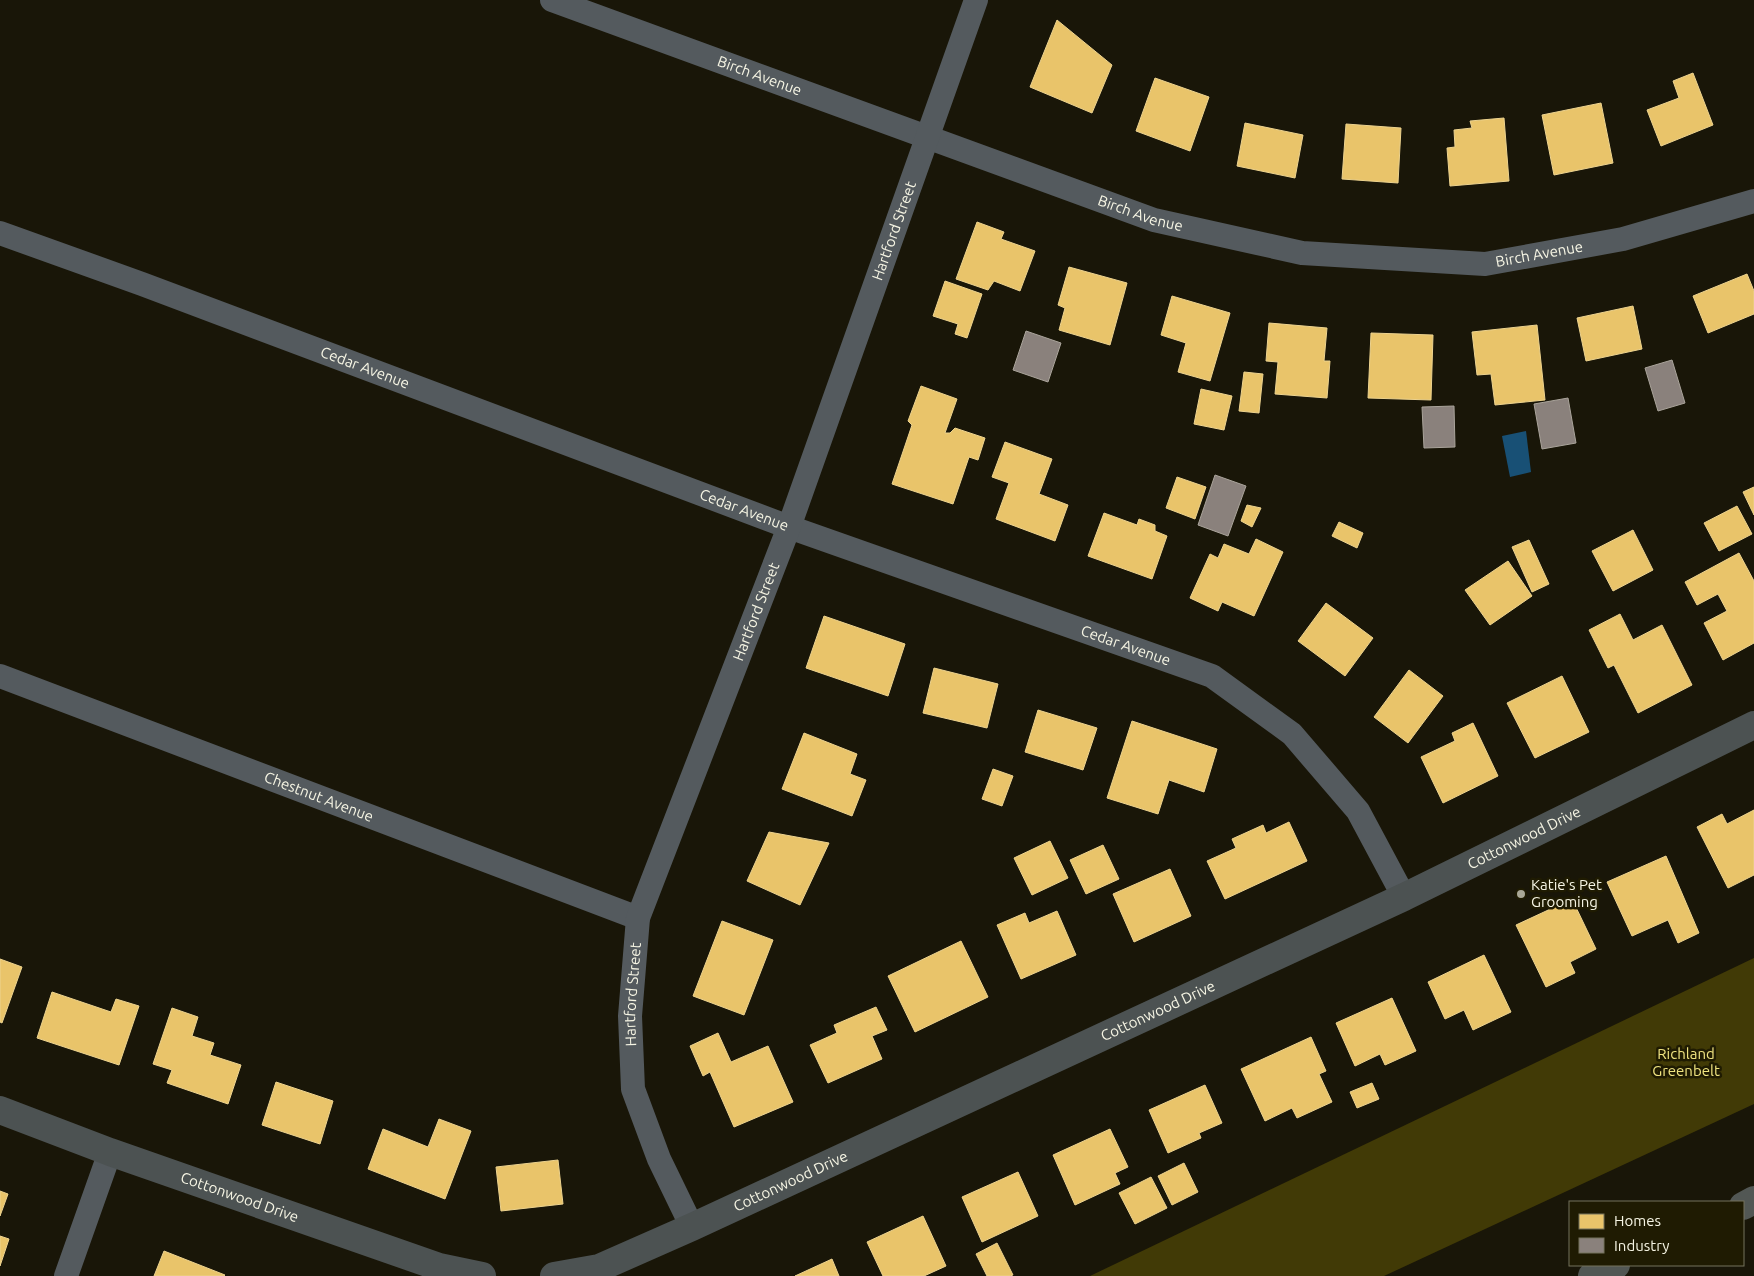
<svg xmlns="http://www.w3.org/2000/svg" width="1754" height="1276" font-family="Ubuntu,sans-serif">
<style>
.park{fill:#413a06}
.water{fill:#185075}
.homes{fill:#e9c46a;stroke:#edd38f}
.industry{fill:#8a817c;stroke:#aaa49b}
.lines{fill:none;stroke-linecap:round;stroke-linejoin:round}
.street{stroke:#545a5e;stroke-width:24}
.secondary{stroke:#4c5252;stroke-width:28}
.highway{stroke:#525754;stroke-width:28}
.poi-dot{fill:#a9a797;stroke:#1f1b02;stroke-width:2}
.labels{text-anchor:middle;stroke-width:5;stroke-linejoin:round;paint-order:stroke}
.street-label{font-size:15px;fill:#f6f5e4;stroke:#1f1b02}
.poi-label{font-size:15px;fill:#f6f5e4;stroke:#1f1b02;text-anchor:start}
.park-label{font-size:15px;fill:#f0e480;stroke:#1f1b02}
</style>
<rect width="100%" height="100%" fill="#191608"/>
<!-- park -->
<path class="park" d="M1754,958V1104L1384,1276H1090Z"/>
<!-- water -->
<path class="water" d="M1526,431L1531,472L1510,477L1502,436Z"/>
<!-- homes -->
<g class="homes">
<path d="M1057,20L1112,65L1092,113L1030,87Z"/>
<path d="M1693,73L1713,125L1661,146L1647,110L1679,98L1673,81Z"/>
<path d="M1155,78L1209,97L1190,151L1136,131Z"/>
<path d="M1601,103L1613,163L1554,175L1542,115Z"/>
<path d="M1504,118L1509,181L1450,186L1447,148L1455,147L1454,130L1472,128L1470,121Z"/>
<path d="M1245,123L1303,135L1295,178L1237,166Z"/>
<path d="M1346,124L1401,128L1398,183L1342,179Z"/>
<path d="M977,222L1004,232L1001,239L1035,251L1020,291L994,281L988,290L956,279Z"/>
<path d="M1069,267L1127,283L1110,345L1059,330L1065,308L1058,305Z"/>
<path d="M1747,274L1754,291V314L1708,333L1693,296Z"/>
<path d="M945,281L982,294L967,338L955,334L958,324L933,316Z"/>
<path d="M1172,296L1230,313L1210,381L1178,372L1186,343L1161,335Z"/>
<path d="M1633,306L1642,349L1586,361L1577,318Z"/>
<path d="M1269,323L1327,328L1324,361H1330L1327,398L1275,394L1278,362L1266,361Z"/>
<path d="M1537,325L1545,400L1495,405L1491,374L1477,375L1472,332Z"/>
<path d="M1371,333L1433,335L1431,400L1368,398Z"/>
<path d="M1244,372L1263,374L1259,413L1239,411Z"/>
<path d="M921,386L957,399L945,433H950L955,428L985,438L978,460L969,457L953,504L892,484L912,425L908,421Z"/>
<path d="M1201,389L1232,396L1224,430L1194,424Z"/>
<path d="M1005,442L1052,459L1039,494L1068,505L1055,541L996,519L1009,483L992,477Z"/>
<path d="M1177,477L1206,487L1195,519L1166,508Z"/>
<path d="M1754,487V515L1743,492Z"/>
<path d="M1247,505L1261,508L1252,527L1241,521Z"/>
<path d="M1737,506L1752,534L1719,551L1704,523Z"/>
<path d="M1104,513L1137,525L1139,519L1155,525V531L1167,536L1152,579L1088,556Z"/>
<path d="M1339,522L1363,533L1357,548L1332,536Z"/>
<path d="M1633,530L1653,570L1613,591L1592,551Z"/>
<path d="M1256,539L1283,552L1254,616L1222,602L1218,611L1190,598L1210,554L1218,558L1224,544L1249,554Z"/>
<path d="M1529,540L1549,584L1532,592L1512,547Z"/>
<path d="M1739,553L1754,581V643L1723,660L1704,623L1727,611L1718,594L1697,605L1685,582Z"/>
<path d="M1508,561L1532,596L1490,625L1465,590Z"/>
<path d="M1326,603L1373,638L1345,676L1298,641Z"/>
<path d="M1620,614L1633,640L1662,625L1692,685L1638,713L1614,665L1608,668L1589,630Z"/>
<path d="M824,616L905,644L888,696L806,668Z"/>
<path d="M934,668L998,684L987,728L923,713Z"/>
<path d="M1409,670L1443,696L1408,743L1374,717Z"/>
<path d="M1562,676L1589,732L1535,758L1507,703Z"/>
<path d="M1038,710L1097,728L1083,770L1025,752Z"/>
<path d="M1132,721L1217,749L1204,792L1169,780L1158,814L1107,798Z"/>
<path d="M1473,723L1498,776L1443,803L1421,757L1455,741L1452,733Z"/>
<path d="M804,733L857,754L850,774L866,780L852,816L782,789Z"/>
<path d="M993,769L1013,776L1002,806L982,799Z"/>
<path d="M1754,810V875L1728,888L1697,827L1722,814L1727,824Z"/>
<path d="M1289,822L1307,861L1225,899L1207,861L1236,848L1232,839L1263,825L1266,833Z"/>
<path d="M769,832L829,843L800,905L747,881Z"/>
<path d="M1050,841L1068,878L1032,895L1014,858Z"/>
<path d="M1103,845L1119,879L1086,894L1070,860Z"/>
<path d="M1666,856L1699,933L1678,943L1668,920L1632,936L1607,882Z"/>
<path d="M1170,869L1191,916L1134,942L1113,894Z"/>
<path d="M1572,899L1596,949L1570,962L1575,973L1546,987L1516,925Z"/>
<path d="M1057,911L1076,955L1021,979L997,925L1025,913L1029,923Z"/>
<path d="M722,921L773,940L744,1015L693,996Z"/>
<path d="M961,941L988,997L915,1032L888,976Z"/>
<path d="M1484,955L1511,1012L1473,1030L1464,1010L1445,1019L1428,982Z"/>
<path d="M0,959L22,967L2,1023L0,1022Z"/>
<path d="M52,992L111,1012L116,999L139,1006L119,1065L37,1038Z"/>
<path d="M1392,998L1416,1051L1385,1065L1380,1054L1355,1066L1336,1023Z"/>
<path d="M876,1007L887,1030L872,1036L882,1059L828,1083L810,1045L837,1033L834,1025Z"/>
<path d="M172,1008L198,1017L192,1036L214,1043L210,1055L241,1065L228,1104L167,1083L172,1070L153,1064Z"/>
<path d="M718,1033L731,1062L768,1046L793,1102L734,1127L710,1072L703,1076L690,1046Z"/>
<path d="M1311,1037L1326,1071L1319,1074L1332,1102L1297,1118L1292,1108L1265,1121L1241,1069Z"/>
<path d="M276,1082L333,1101L320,1144L262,1125Z"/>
<path d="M1372,1083L1379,1099L1357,1108L1350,1092Z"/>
<path d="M1205,1085L1222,1123L1199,1133L1201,1138L1168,1153L1149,1110Z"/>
<path d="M439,1119L471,1131L445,1199L368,1169L383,1129L428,1147Z"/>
<path d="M1110,1129L1128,1167L1115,1173L1120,1184L1075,1205L1053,1155Z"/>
<path d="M558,1160L563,1204L501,1211L496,1167Z"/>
<path d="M1184,1163L1198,1192L1172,1205L1158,1176Z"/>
<path d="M1018,1172L1038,1216L982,1242L962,1197Z"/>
<path d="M1151,1177L1167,1208L1135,1224L1119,1193Z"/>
<path d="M0,1191L8,1194L0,1216Z"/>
<path d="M923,1216L946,1266L924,1276H883L867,1242Z"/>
<path d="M0,1236L9,1239L0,1266Z"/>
<path d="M997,1243L1013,1275L1010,1276H987L976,1254Z"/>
<path d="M164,1251L225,1275L224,1276H154Z"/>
<path d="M832,1259L839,1276H795Z"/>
</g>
<!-- industry -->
<g class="industry">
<path d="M1026,331L1061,343L1048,382L1013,370Z"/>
<path d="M1672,360L1685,403L1658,411L1645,368Z"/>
<path d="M1568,398L1576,443L1542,449L1534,404Z"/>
<path d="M1454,406L1455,447L1424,448L1422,407Z"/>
<path d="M1215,475L1246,486L1228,536L1198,525Z"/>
</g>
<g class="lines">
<!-- street -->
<g class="street">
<path id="s1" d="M552,0L1154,220L1302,253L1485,264L1623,239L1754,201"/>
<path id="s2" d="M0,233L142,284L789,527L1212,676L1292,734L1358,811L1404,897"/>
<path id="s3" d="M0,676L638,918"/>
<path id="s4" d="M692,1227L659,1159L633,1089L630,1016L638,918L789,527L976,0"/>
<path d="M66,1276L110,1152"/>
</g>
<!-- secondary -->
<g class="secondary">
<path id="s5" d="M0,1110L110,1152L439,1267L482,1276"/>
<path id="s6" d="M554,1276L599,1268L692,1227L1404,897L1754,725"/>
</g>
<!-- highway -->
<g class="highway">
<path d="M1743,1206L1754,1200"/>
<path d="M1592,1276L1616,1265"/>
</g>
</g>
<!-- markers -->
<circle class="poi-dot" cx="1521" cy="894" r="5"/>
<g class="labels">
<!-- street labels -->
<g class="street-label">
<text dy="5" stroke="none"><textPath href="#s1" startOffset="221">Birch Avenue</textPath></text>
<text dy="5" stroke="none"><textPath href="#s1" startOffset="626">Birch Avenue</textPath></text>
<text dy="5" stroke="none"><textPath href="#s4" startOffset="1055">Hartford Street</textPath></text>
<text dy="5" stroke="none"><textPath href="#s1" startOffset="1031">Birch Avenue</textPath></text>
<text dy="5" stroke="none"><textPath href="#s2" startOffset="389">Cedar Avenue</textPath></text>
<text dy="5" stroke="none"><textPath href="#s2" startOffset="794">Cedar Avenue</textPath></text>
<text dy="5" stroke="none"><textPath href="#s4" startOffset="650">Hartford Street</textPath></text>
<text dy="5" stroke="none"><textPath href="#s2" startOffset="1199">Cedar Avenue</textPath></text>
<text dy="5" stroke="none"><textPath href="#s3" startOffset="341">Chestnut Avenue</textPath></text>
<text dy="5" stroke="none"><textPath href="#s6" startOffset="1066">Cottonwood Drive</textPath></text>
<text dy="5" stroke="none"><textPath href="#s4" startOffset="245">Hartford Street</textPath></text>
<text dy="5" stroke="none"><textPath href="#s6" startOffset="661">Cottonwood Drive</textPath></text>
<text dy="5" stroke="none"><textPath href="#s6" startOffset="256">Cottonwood Drive</textPath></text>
<text dy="5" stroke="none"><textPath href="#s5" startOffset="255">Cottonwood Drive</textPath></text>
</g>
<!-- poi labels -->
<g class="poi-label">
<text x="1531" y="890">Katie's Pet<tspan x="1531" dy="17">Grooming</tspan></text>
</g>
<!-- park labels -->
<g class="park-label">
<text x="1686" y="1059">Richland<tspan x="1686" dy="17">Greenbelt</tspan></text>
</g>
</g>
<!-- legend -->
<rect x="1569" y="1201" width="175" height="65" fill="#1f1b02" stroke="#75725c"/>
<rect x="1579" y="1214" width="25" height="15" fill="#e9c46a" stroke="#75725c"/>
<text x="1614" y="1226" font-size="15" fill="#f6f5e4">Homes</text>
<rect x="1579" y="1238" width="25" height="15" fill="#8a817c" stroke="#75725c"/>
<text x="1614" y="1251" font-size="15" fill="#f6f5e4">Industry</text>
</svg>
